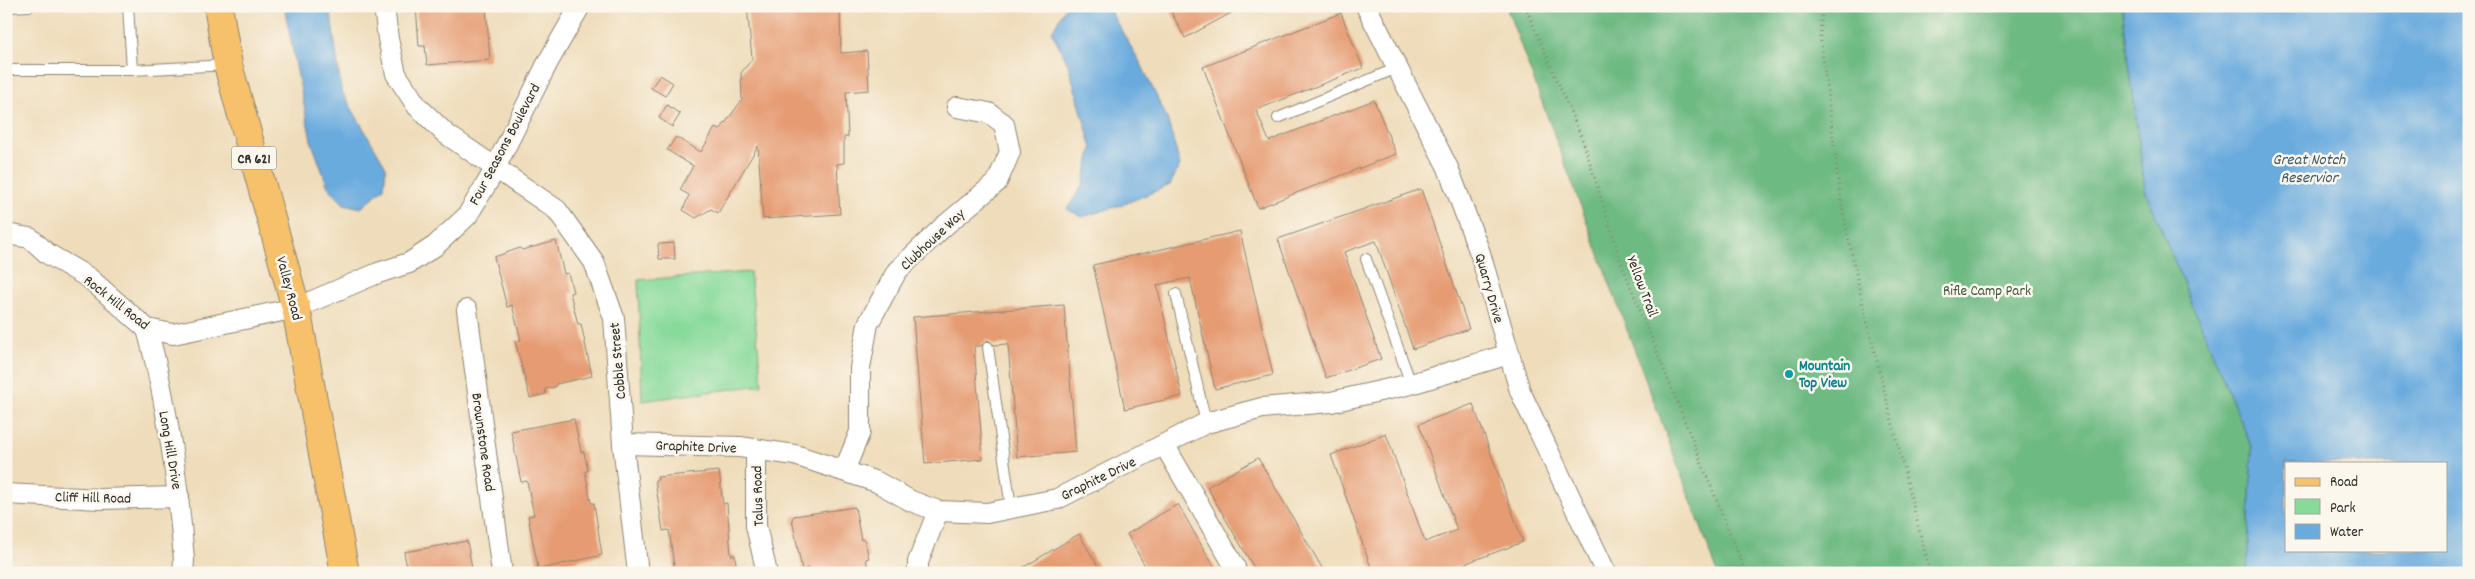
<svg xmlns="http://www.w3.org/2000/svg" width="2475" height="579" font-family="Dekko,sans-serif">
<style>
.green{fill:#88da9b;stroke:#5a8263}
.forest{fill:#6eba83;stroke:#4c7257}
.water{fill:#6aabde;stroke:#4a6b84;fill-rule:evenodd}
.building{fill:#e69c73}
.lines{fill:none;stroke-linecap:round;stroke-linejoin:round}
.lane-casing{stroke:#8d8472;stroke-width:12}
.street-casing{stroke:#8d8472;stroke-width:22}
.primary-casing{stroke:#8d8472;stroke-width:30}
.path{stroke:#8d8472;stroke-width:3;stroke-dasharray:1 4;stroke-linecap:butt}
.lane{stroke:#fff;stroke-width:10}
.street{stroke:#fff;stroke-width:20}
.primary{stroke:#f6c16b;stroke-width:28}
.culture-dot{fill:#0f9aa8;stroke:#fbf7ec;stroke-width:2}
.labels{text-anchor:middle;stroke-width:5;stroke-linejoin:round;paint-order:stroke}
.shield{fill:#fbf7ec;stroke:#696865;stroke-width:1}
.shield-label{font-size:14px;font-weight:bold;fill:#2b2b2b}
.street-label{font-size:15px;fill:#2b2b2b;stroke:#fbf7ec}
.park-label{font-size:15px;fill:#425747;stroke:#fbf7ec}
.culture-label{font-size:15px;font-weight:bold;fill:#0d838f;stroke:#fbf7ec;text-anchor:start}
.water-label{font-size:16px;font-style:italic;fill:#41586a;stroke:#fbf7ec}
</style>
<rect width="100%" height="100%" fill="#fbf7ec"/>
<filter id="ink" filterUnits="userSpaceOnUse"><feTurbulence type="fractalNoise" baseFrequency=".02" numOctaves="2"/><feDisplacementMap in="SourceGraphic" scale="10" xChannelSelector="R" yChannelSelector="G"/><feConvolveMatrix kernelMatrix="1 2 1 2 8 2 1 2 1" color-interpolation-filters="sRGB"/></filter>
<filter id="wash" filterUnits="userSpaceOnUse"><feTurbulence type="fractalNoise" baseFrequency=".0096" numOctaves="4" result="noise"/><feDisplacementMap in="SourceGraphic" scale="20" xChannelSelector="R" yChannelSelector="G"/><feGaussianBlur stdDeviation="1.12" result="paint"/><feColorMatrix in="noise" values="0 0 0 0 0 0 0 0 0 0 0 0 0 0 0 0 0 1.4 0 .05"/><feComposite in="paint" operator="in"/></filter>
<g filter="url(#wash)">
<rect width="100%" height="100%" fill="#efdcba"/>
<!-- green -->
<path class="green" d="M750,272L762,385L642,401L638,280Z"/>
<!-- forest -->
<path class="forest" d="M1506,6H2122L2145,190L2252,448L2247,573H1718Z"/>
<!-- water -->
<g class="water">
<path d="M284,6H330L341,90L386,167L384,188L361,208L344,204L328,187L311,140Z"/>
<path d="M1066,6H1107L1141,64L1167,118L1180,165L1170,185L1122,205L1082,217L1067,209L1083,185L1092,148L1068,64L1052,32Z"/>
<path d="M2122,6H2469V573H2247L2252,448L2145,190ZM2286,463H2446V550H2286Z"/>
</g>
<g id="blocks">
<!-- building -->
<g class="building">
<path d="M416,6H486L490,60L427,65L425,46H419Z"/>
<path d="M747,6H840L841,53L867,51L869,90L846,92L848,137H844V163L837,164L840,214L763,219L758,146L718,213L711,209L696,218L683,210L689,195L680,190L693,166L667,150L676,137L701,152L715,128L720,130L742,100L741,73L752,59Z"/>
<path d="M1168,6H1244L1185,38Z"/>
<path d="M1341,13L1363,68L1256,110L1269,141L1374,100L1396,154L1258,208L1203,67Z"/>
<path d="M660,75L673,83L665,96L651,88Z"/>
<path d="M667,105L680,114L672,127L659,118Z"/>
<path d="M1421,189L1469,329L1413,349L1376,241L1344,252L1381,359L1326,378L1278,239Z"/>
<path d="M1240,231L1273,375L1215,389L1190,278L1157,285L1182,396L1125,409L1093,265Z"/>
<path d="M556,241L564,274L568,273L573,292L570,293L578,324H581L592,376L556,384L555,387L545,389L546,394L530,398L515,341L521,340L512,305L507,307L494,257L520,248L522,250Z"/>
<path d="M674,243L675,259H659L658,244Z"/>
<path d="M1064,305L1076,452L1017,457L1008,344L994,345L988,340L981,346H974L983,459L925,464L913,317Z"/>
<path d="M1473,404L1523,542L1440,573H1373L1331,455L1386,434L1425,542L1457,530L1419,424Z"/>
<path d="M574,419L581,452H584L588,471H585L591,503H594L602,555L540,569L538,568L528,516L534,515L527,481L521,482L511,431Z"/>
<path d="M1258,458L1325,573H1257L1207,487Z"/>
<path d="M719,471L723,504L727,503L731,555H735L737,573H675L669,530L663,531L655,480H658L657,477Z"/>
<path d="M1178,504L1199,541L1218,573H1149L1127,534Z"/>
<path d="M855,507L861,540L864,539L869,558L866,559L869,573H809L808,568L802,570L792,519L794,516Z"/>
<path d="M1079,534L1102,573H1014Z"/>
<path d="M467,541L473,573H408L404,552Z"/>
</g>
</g>
</g>
<g filter="url(#ink)">
<use href="#blocks" fill-opacity="0" stroke="#8d8472" stroke-width="1"/>
<g class="lines">
<!-- lane casing -->
<g class="lane-casing">
<g id="lane">
<path d="M128,6L132,70"/>
<path d="M6,7L29,6"/>
<path d="M6,70H132L228,65"/>
<path d="M1278,118L1397,68"/>
<path d="M1366,259L1411,384"/>
<path d="M1176,294L1206,423"/>
<path d="M988,347L1011,508"/>
</g>
</g>
<!-- street casing -->
<g class="street-casing">
<g id="street">
<path d="M384,6L388,39L396,74L417,106L446,134L557,210L594,262L614,318L623,444L638,573"/>
<path d="M1366,6L1448,168L1480,253L1520,391L1606,573"/>
<path d="M6,234L30,238L48,254L89,278L147,329L173,334L296,308L378,273L409,263L435,246L467,216L490,178L548,62L580,6"/>
<path d="M467,310L502,573"/>
<path d="M147,329C168,404 178,482 184,560L183,573"/>
<path d="M623,444L740,447L795,455L877,482L911,501L938,511L987,513L1057,499L1206,423L1262,408L1331,402L1411,384L1509,354"/>
<path d="M1165,446L1235,567"/>
<path d="M756,449V526L767,573"/>
<path d="M844,471L860,432V368L868,324L897,271L943,227L997,182L1010,152L1004,124L989,113L957,107"/>
<path d="M6,494L100,499L179,497"/>
<path d="M918,573V562L938,511"/>
</g>
</g>
<!-- primary casing -->
<g class="primary-casing">
<path id="primary" d="M218,6L228,65L296,308L345,573"/>
</g>
<!-- path -->
<g class="path">
<path d="M1525,6L1583,141L1623,268L1746,573"/>
<path d="M1822,6L1820,35L1842,208L1863,306L1930,573"/>
</g>
<!-- lane -->
<use href="#lane" class="lane"/>
<!-- street -->
<use href="#street" class="street"/>
<!-- primary -->
<use href="#primary" class="primary"/>
</g>
</g>
<!-- markers -->
<circle class="culture-dot" cx="1789" cy="374" r="5"/>
<g class="labels">
<!-- shield labels -->
<rect class="shield" x="231.5" y="146.5" width="45" height="23" rx="4"/>
<g class="shield-label">
<text x="254" y="163">CR 621</text>
</g>
<!-- street labels -->
<g class="street-label">
<text transform="translate(504 144) rotate(-62)" y="5">Four Seasons Boulevard</text>
<text transform="translate(932 239) rotate(-43)" y="5">Clubhouse Way</text>
<text transform="translate(1643 286) rotate(69)" y="5">Yellow Trail</text>
<text transform="translate(290 288) rotate(75)" y="5">Valley Road</text>
<text transform="translate(1490 288) rotate(74)" y="5">Quarry Drive</text>
<text transform="translate(117 302) rotate(38)" y="5">Rock Hill Road</text>
<text transform="translate(617 361) rotate(-95)" y="5">Cobble Street</text>
<text transform="translate(484 442) rotate(82)" y="5">Brownstone Road</text>
<text transform="translate(696 446) rotate(2)" y="5">Graphite Drive</text>
<text transform="translate(171 450) rotate(80)" y="5">Long Hill Drive</text>
<text transform="translate(1098 478) rotate(-26)" y="5">Graphite Drive</text>
<text transform="translate(757 496) rotate(-92)" y="5">Talus Road</text>
<text transform="translate(93 497) rotate(1)" y="5">Cliff Hill Road</text>
</g>
<!-- park labels -->
<g class="park-label">
<text x="1987" y="295">Rifle Camp Park</text>
</g>
<!-- culture labels -->
<g class="culture-label">
<text x="1799" y="370">Mountain<tspan x="1799" dy="17">Top View</tspan></text>
</g>
<!-- water labels -->
<g class="water-label">
<text x="2309" y="164">Great Notch<tspan x="2309" dy="18">Reservior</tspan></text>
</g>
</g>
<!-- margin -->
<rect width="2475" height="579" fill="none" stroke="#fbf7ec" stroke-width="25"/>
<!-- legend -->
<rect x="2285" y="462" width="162" height="90" fill="#fbf7ec" stroke="#a8a59f"/>
<rect x="2295" y="478" width="25" height="8" fill="#f6c16b" stroke="#a8a59f"/>
<text x="2330" y="486" font-size="15" fill="#2b2b2b">Road</text>
<rect x="2295" y="499" width="25" height="15" fill="#88da9b" stroke="#a8a59f"/>
<text x="2330" y="512" font-size="15" fill="#2b2b2b">Park</text>
<rect x="2295" y="524" width="25" height="15" fill="#6aabde" stroke="#a8a59f"/>
<text x="2330" y="536" font-size="15" fill="#2b2b2b">Water</text>
</svg>
